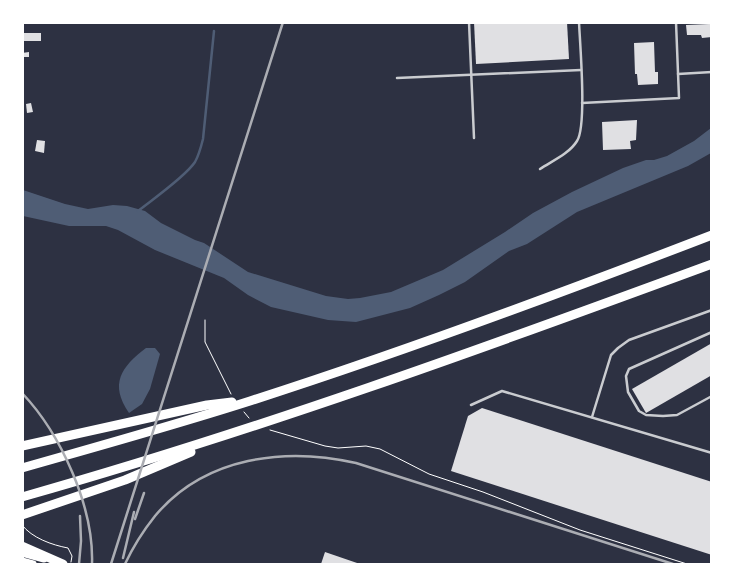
<svg xmlns="http://www.w3.org/2000/svg" width="734" height="587" font-family="Cabin,sans-serif">
<style>
.water{fill:#4f5d75}
.lines{fill:none;stroke-linecap:round;stroke-linejoin:round}
.stream{stroke:#4f5d75;stroke-width:2.5}
.building{fill:#e0e0e3}
.path{stroke:#fff;stroke-width:1}
.service{stroke:#caccd0;stroke-width:2.5}
.primary{stroke:#fff;stroke-width:7}
.motorway{stroke:#fff;stroke-width:9}
.rail{stroke:#abadb3;stroke-width:2.5}
</style>
<rect width="100%" height="100%" fill="#2d3142"/>
<!-- water -->
<g class="water">
<path d="M711,128V153L688,166L577,212L527,244L509,251L465,282L439,295L410,308L356,322L328,320L271,307L248,295L224,278L155,250L118,230L106,226H69L23,216V190L65,204L88,209L113,205L127,206L145,211L161,223L195,240L204,243L248,272L326,296L348,299L360,298L391,292L443,270L505,232L533,213L572,192L623,168L646,160H654L667,156L694,141Z"/>
<path d="M146,348H155L160,354L150,389L142,404L129,413C109,384 121,367 146,348Z"/>
</g>
<g class="lines">
<!-- stream -->
<path class="stream" d="M138,211C153,199 185,177 195,162C199,155 201,147 203,139L214,31"/>
</g>
<!-- building -->
<g class="building">
<path d="M474,22H567L569,59L476,64Z"/>
<path d="M709,22H712V37L702,38L701,35H687L686,25L709,24Z"/>
<rect x="22" y="33" width="19" height="8"/>
<path d="M654,42L655,72H658V84L638,85L637,74H635L634,43Z"/>
<path d="M29,52V57H22V53Z"/>
<path d="M31,103L33,112L27,113L26,104Z"/>
<path d="M637,120L636,140L630,141L631,149L603,150L602,122Z"/>
<path d="M37,140L45,141L44,153L35,151Z"/>
<path d="M712,343V375L646,413L632,389Z"/>
<path d="M482,408L712,482V555L451,471L468,416Z"/>
<path d="M325,552L360,564H321Z"/>
</g>
<g class="lines">
<!-- path -->
<g class="path">
<path d="M205,320V342L231,394"/>
<path d="M244,412L249,418"/>
<path d="M270,430L325,446L338,448L366,446L380,449L429,474L483,492L580,530L687,564"/>
<path d="M22,525C32,538 52,545 68,548L72,556L71,562"/>
</g>
<!-- service -->
<g class="service">
<path d="M469,22L474,138"/>
<path d="M678,74L712,72"/>
<path d="M397,78L581,70"/>
<path d="M582,103L679,98L676,22"/>
<path d="M540,169C552,161 569,154 577,141C587,126 580,45 579,22"/>
<path d="M712,332L629,369L626,376L628,392L639,411L646,415L663,416L677,415L712,396"/>
<path d="M471,405L502,391L712,453"/>
<path d="M592,417L611,355L618,348L629,340L712,310"/>
</g>
<!-- primary -->
<g class="primary">
<path d="M22,553L44,559"/>
<path d="M22,561L33,564"/>
</g>
<!-- motorway -->
<g class="motorway">
<path d="M22,446L207,405L232,402"/>
<path d="M22,468C99,446 175,425 250,401C406,351 559,294 712,235"/>
<path d="M22,497C256,431 484,348 712,264"/>
<path d="M22,515L125,480L191,452"/>
<path d="M22,546L63,564"/>
</g>
<!-- rail -->
<g class="rail">
<path d="M22,393C61,434 94,507 92,564"/>
<path d="M135,519L144,493"/>
<path d="M123,558L134,512"/>
<path d="M79,564L81,541L80,516"/>
<path d="M111,564L283,22"/>
<path d="M125,564C133,547 143,531 155,516C205,456 286,447 356,463L673,564"/>
</g>
</g>
<!-- border -->
<rect width="734" height="587" fill="none" stroke="#ffffff" stroke-width="48"/>
</svg>
